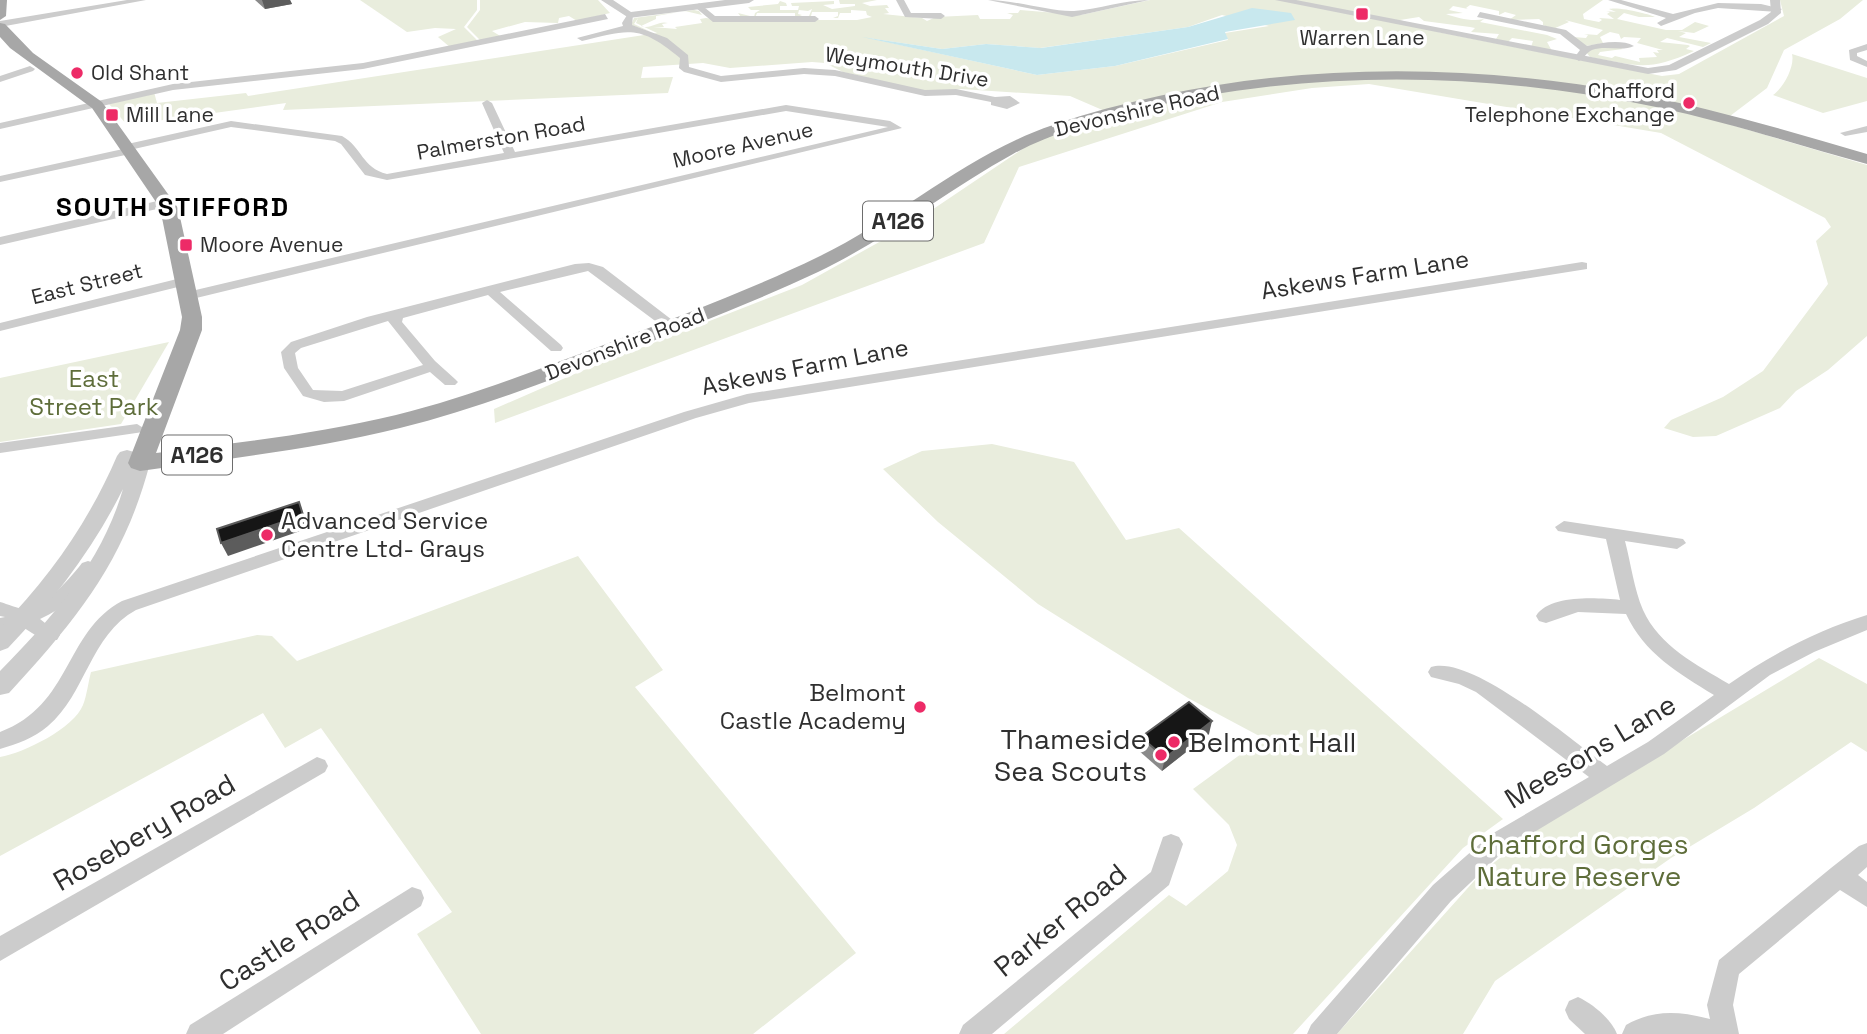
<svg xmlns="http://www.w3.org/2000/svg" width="1867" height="1034" font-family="'Space Grotesk',sans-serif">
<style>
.green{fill:#e9eddd;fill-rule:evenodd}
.water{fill:#c8e8ee}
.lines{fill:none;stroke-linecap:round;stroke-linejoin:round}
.minor{fill:#ccc;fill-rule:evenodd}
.tertiary{fill:#ccc;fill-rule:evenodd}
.primary{fill:#a7a7a7;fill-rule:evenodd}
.wall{fill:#8a8a8a}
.shaded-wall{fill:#5c5c5c}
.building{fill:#161616;stroke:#5c5c5c;stroke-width:2}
.poi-dot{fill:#ed2b67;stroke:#fff;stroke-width:2.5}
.labels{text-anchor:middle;stroke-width:7;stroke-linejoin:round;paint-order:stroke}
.far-poi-label{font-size:21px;fill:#2f2f2f;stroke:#fff;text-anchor:start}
.far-street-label{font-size:21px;fill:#2f2f2f;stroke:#fff}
.shield{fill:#fff;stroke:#6d6d6d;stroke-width:2}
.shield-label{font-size:23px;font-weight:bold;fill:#2f2f2f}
.street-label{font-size:24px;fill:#2f2f2f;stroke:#fff}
.park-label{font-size:24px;fill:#5e6d3a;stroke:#fff}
.poi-label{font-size:24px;fill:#2f2f2f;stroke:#fff;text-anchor:start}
.far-district-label{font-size:26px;font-weight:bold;letter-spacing:2px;fill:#000;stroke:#fff}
.near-poi-label{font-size:28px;fill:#2f2f2f;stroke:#fff;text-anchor:end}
.near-street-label{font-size:28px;fill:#2f2f2f;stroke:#fff}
.near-park-label{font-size:28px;fill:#5e6d3a;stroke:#fff}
</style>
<rect width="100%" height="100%" fill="#fff"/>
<!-- green -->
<g class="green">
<path d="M360,0H477V10L464,27L479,42L451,48L438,37L456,29L435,28L407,32Z"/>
<path d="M480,0H598L610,13L577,21L569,16L559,18L558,23L525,22L492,31L502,37L481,41L467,27L480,10Z"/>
<path d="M839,0H877L862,3L870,6L887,5L889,8H885L889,13L883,14L922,18L927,21L936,17L978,15L980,19H1010L1013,15L1007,13H1018L1020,10L1081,15L1150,0H1603L1583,14L1584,19L1599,22L1602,20L1599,18L1614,19L1607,14L1610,12L1606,11L1616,12L1609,9C1619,6 1653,15 1655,17H1639L1624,13L1617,19L1666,30H1682L1695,22L1709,26L1694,33L1678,31L1686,33L1679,37L1711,43L1703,47L1667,38L1660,42L1688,45L1690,46L1686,49L1694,51C1648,72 1638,66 1590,57L1586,52L1597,47L1621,48L1623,49L1600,52L1598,55L1612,58L1615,56L1640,62L1639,58L1657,57L1653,52L1659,53L1657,50H1663L1637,43L1641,38L1624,37L1621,39L1619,34L1610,32L1600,37L1603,43L1586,46L1573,37L1586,38L1588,35L1584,34L1597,35L1603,30L1565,20L1569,22L1553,29L1543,25V22L1539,19L1509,20L1516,15L1505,12L1499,15V11L1470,5L1466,8L1468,9L1453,6L1449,10L1463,13L1446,14C1458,18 1472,22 1484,19L1480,22L1547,35L1557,39L1547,42L1552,51L1531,47L1533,41L1512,38L1508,42L1496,39L1499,34L1471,32L1475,28L1470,27L1424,21L1419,17L1400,20L1438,32L1662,76L1679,74L1784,16L1780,0H1863L1840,19L1784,50L1767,88L1730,116L1725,123L1867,165V336L1828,370L1796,391L1780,408L1716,436L1693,437L1664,428L1671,420L1723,397L1763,371L1828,284L1816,241L1831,227L1825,218L1661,133L1369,84L1312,88L1222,102L1019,167L984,243L495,423L494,409L579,372L802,285L908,226L1036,140L1114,115L1070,96L961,89L932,93L843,72L825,63L812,62L730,68L703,63L643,67L641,78L673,77L668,93L283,110L286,103L127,125L109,104L154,92L157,103L246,93L248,96L657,33L636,23L638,18L634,24L651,32L631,25L634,18L694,10L699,11L702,15L685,11L656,16V19L641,26C651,30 658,20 668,23L662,24L664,27H653L677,29L675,27L702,23L700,19L706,18L720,20H857L872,17L867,15L866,11L851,10V13H840L838,18H833L838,16V12H812L811,16L816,18L809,16L812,9L808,11L799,10L798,14L802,15L795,18V13H757L755,18L741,17L738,13L754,17L755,13L760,10H751L748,7L778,4L780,1L786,3L787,6H780V10H798L799,6H792L791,3L834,1V4L823,5L832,9L855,6V4H840ZM1222,15L1269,26L1225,33L1228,40L1115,66L1037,75L868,38L942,49L986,44L1040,48L1188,27Z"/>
<path d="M1792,54L1867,78V101L1823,113L1773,95C1784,87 1795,66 1792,54Z"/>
<path d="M169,342L121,424L0,442V378Z"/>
<path d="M992,444L1074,462L1126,540L1179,528L1503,819L1463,848L1293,1034H1004L1169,895L1186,906L1228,871L1237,845L1229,825L1193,789L1263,738L1188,698L1038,604L938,522L883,469L922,451Z"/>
<path d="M578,556L663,670L635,687L856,953L753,1034H481L417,934L452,912L321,728L285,748L263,713L0,856V757C24,753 74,728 83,705C87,695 88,683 91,672L257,635L272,636L297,661Z"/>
<path d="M1819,658L1867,684V752L1851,742L1754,808L1671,858L1495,981L1463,1034H1337L1483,871L1550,820Z"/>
</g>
<!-- water -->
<path class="water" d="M1252,8L1291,13L1295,20L1225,32L1228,39L1115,66L1037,75L862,37L942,49L986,44L1041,48L1188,27Z"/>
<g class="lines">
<!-- minor -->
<g class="minor">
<path d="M127,0H146L0,27V21Z"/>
<path d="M896,0H904L911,13H941L945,16L941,19L905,17Z"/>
<path d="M1608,0H1621L1673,14L1718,3L1761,4L1782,9L1778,12L1718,8L1695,13L1661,26L1657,23L1666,18Z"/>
<path d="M699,3L715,16H815L819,19L815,22H713L696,8Z"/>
<path d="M629,12L633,15L632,25L667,38L688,55L689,67L721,76L804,68L835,70L925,90L956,89L995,97L1010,96L1020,103L1007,109L991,105V102L956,95L925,96L835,76L804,74L721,82L684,72L679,68L680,58C640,25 630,29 582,41L577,38L623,26L622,23Z"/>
<path d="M1480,12L1566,30L1587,46C1601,43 1621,39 1634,46C1622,52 1606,45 1592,50C1587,52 1584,58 1579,61L1574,58L1580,50L1560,34L1477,17Z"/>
<path d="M605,14L608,19L363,69L173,90L0,129V123L173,84L363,63Z"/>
<path d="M1867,44V50L1857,53V56L1867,61V67L1850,60L1849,50Z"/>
<path d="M30,66L35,69L33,71L0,82V76Z"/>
<path d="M487,100L492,103L515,152L786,105L890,121L902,128L188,300L181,296L183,293L888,127L786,111L387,180L365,175L341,144L335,141L231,127L134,149V153L130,154L0,182V176L123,149V145L231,121L342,136C362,147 362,168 387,174L504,153L482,103Z"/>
<path d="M1867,126V132L1845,136L1840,133Z"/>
<path d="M166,199L172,203L170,206L0,245V237Z"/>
<path d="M1582,262L1587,263V269L749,403L696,418L136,610C90,635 86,694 48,726C34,738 17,744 0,749V732C72,705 64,632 122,601L684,412L747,394Z"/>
<path d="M589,263L603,267L676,323V329H666L588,271L500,292L561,345L563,348L561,351H551L488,295L403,318L402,322L435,361L455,379L458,382L455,385H445L430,372L344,401L324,402L303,396L284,368L281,352L291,342L367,317L575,264ZM388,321L423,365L342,391L313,390L298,368L295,353L301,348Z"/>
<path d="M185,277L192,281L190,284L0,331V323Z"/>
<path d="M137,424L145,429L143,432L0,453V443Z"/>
<path d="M1564,521L1683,539L1686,543L1677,549L1625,541C1631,564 1634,589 1643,610C1659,646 1697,665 1729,684C1770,655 1818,630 1867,615V630L1814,652L1770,675L1664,754L1506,849L1451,901L1337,1034H1307L1311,1025L1433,885L1490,835L1589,777L1476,692L1459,684L1431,677L1428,672L1431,667C1472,654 1572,741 1607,766L1648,742L1714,695C1678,673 1644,653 1626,614L1578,612L1546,623L1539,621L1536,616C1550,594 1598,598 1620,600L1606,539L1558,531L1555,527Z"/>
<path d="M88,561L94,563L97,567C83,590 65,608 40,619L60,635L57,640H43L21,626L0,632V618L5,617L0,616V602C8,604 20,610 27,609C45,608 72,576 82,563Z"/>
<path d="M317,757L325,760L328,766L325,772L0,961V936Z"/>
<path d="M1171,834L1179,837L1183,844L1169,885L992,1034H959L963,1025L1151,872L1163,837Z"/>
<path d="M1867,843V867L1858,875L1867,882V907L1840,890L1739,974L1733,1005L1739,1034H1622L1626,1025C1654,1009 1679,1011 1710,1019L1707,1005L1719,960L1831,868L1859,846Z"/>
<path d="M412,887L421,890L424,898L421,906L223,1034H186L190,1025Z"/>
<path d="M1578,997C1593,1004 1611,1019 1617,1034H1585L1569,1019L1565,1010L1569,1001Z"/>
</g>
<!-- tertiary -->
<g class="tertiary">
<path d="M601,0H613L631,12L725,0H754L749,3L629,18Z"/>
<path d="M988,0C1016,0 1051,12 1074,11C1100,9 1123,0 1149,0L1072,17Z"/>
<path d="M1275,0H1296L1648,68L1669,65L1760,20L1771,12L1770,0H1780L1781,13L1768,24L1676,70L1648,74Z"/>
<path d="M127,450L134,452L136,458L147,459L150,463C124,562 77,619 9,693L0,695V671C52,618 102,562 123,489C93,549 54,600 8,648L0,651V628C50,577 89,521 117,456L120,452Z"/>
</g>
<!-- primary -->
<g class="primary">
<path d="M0,0H7L6,16L0,20Z"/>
<path d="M0,23L5,24L33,53L102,102L178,208L202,317V330L156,453C236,443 317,434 396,415C469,397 539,369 609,343C680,316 750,290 818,257C899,218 967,154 1053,125C1238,63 1441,58 1632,93C1711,108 1789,131 1867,154V164C1797,145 1728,122 1656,107C1485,71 1302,68 1132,112C1091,122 1050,134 1013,154C946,191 887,239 818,272C752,303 684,329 616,355C545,382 474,410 400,428C315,449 227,459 140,471L131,468L128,463L180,330L182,317L160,208L92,108L10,48L0,37Z"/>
</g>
</g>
<!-- wall -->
<g class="wall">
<path d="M255,0H290L292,4L265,9Z"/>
<path d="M1209,734L1162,771L1138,750L1141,737Z"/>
</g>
<!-- shaded-wall -->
<g class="shaded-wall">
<path d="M262,0H290L292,4L265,9Z"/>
<path d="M299,502L309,528L228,556L221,543Z"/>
<path d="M1212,721L1209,734L1162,771L1165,758Z"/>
</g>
<!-- building -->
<g class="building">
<path d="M299,502L303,515L221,543L217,529Z"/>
<path d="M1189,702L1212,721L1165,758L1141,737Z"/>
</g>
<!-- markers -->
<g class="poi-dot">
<rect x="1355" y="7" width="14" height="14" rx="3.5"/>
<circle cx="77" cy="73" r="7"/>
<circle cx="1689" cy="103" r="7"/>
<rect x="105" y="108" width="14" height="14" rx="3.5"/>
<rect x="179" y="238" width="14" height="14" rx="3.5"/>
<circle cx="267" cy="535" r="7"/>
<circle cx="920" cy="707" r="7"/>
<circle cx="1174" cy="742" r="7"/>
<circle cx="1161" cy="755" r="7"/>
</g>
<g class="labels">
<!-- far-poi labels -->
<g class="far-poi-label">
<text x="1362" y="45" text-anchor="middle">Warren Lane</text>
<text x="91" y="80">Old Shant</text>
<text x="1675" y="98" text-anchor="end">Chafford<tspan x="1675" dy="24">Telephone Exchange</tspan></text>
<text x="126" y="122">Mill Lane</text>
<text x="200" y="252">Moore Avenue</text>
</g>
<!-- far-street labels -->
<g class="far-street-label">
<text transform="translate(907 67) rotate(9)" y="7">Weymouth Drive</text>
<text transform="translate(1137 111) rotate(-13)" y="7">Devonshire Road</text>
<text transform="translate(501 138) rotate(-10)" y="7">Palmerston Road</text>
<text transform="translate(743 145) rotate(-13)" y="7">Moore Avenue</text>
<text transform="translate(87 284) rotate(-14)" y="7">East Street</text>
<text transform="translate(625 344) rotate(-21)" y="7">Devonshire Road</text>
</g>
<!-- shield labels -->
<g class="shield">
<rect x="863" y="201.5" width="70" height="39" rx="5"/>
<rect x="162" y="435.5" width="70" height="39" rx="5"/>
</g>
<g class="shield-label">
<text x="898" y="229">A126</text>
<text x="197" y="463">A126</text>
</g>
<!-- street labels -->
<g class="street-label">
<text transform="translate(1365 275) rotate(-9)" y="8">Askews Farm Lane</text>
<text transform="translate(805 367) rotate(-11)" y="8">Askews Farm Lane</text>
</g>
<!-- park labels -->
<g class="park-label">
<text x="94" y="387">East<tspan x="94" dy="28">Street Park</tspan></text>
</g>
<!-- poi labels -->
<g class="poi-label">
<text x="281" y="529">Advanced Service<tspan x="281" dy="28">Centre Ltd- Grays</tspan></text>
<text x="906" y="701" text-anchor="end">Belmont<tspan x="906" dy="28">Castle Academy</tspan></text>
</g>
<!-- far-district labels -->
<g class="far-district-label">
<text x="173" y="216">SOUTH STIFFORD</text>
</g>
<!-- near-poi labels -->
<g class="near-poi-label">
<text x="1147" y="749">Thameside<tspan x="1147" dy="32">Sea Scouts</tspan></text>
<text x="1188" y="752" text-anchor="start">Belmont Hall</text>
</g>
<!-- near-street labels -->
<g class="near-street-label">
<text transform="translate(1590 751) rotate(-31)" y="10">Meesons Lane</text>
<text transform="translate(144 832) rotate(-30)" y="10">Rosebery Road</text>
<text transform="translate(1060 920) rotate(-39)" y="10">Parker Road</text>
<text transform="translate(289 940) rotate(-33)" y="10">Castle Road</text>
</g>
<!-- near-park labels -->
<g class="near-park-label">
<text x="1579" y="854">Chafford Gorges<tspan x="1579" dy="32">Nature Reserve</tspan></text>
</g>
</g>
</svg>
